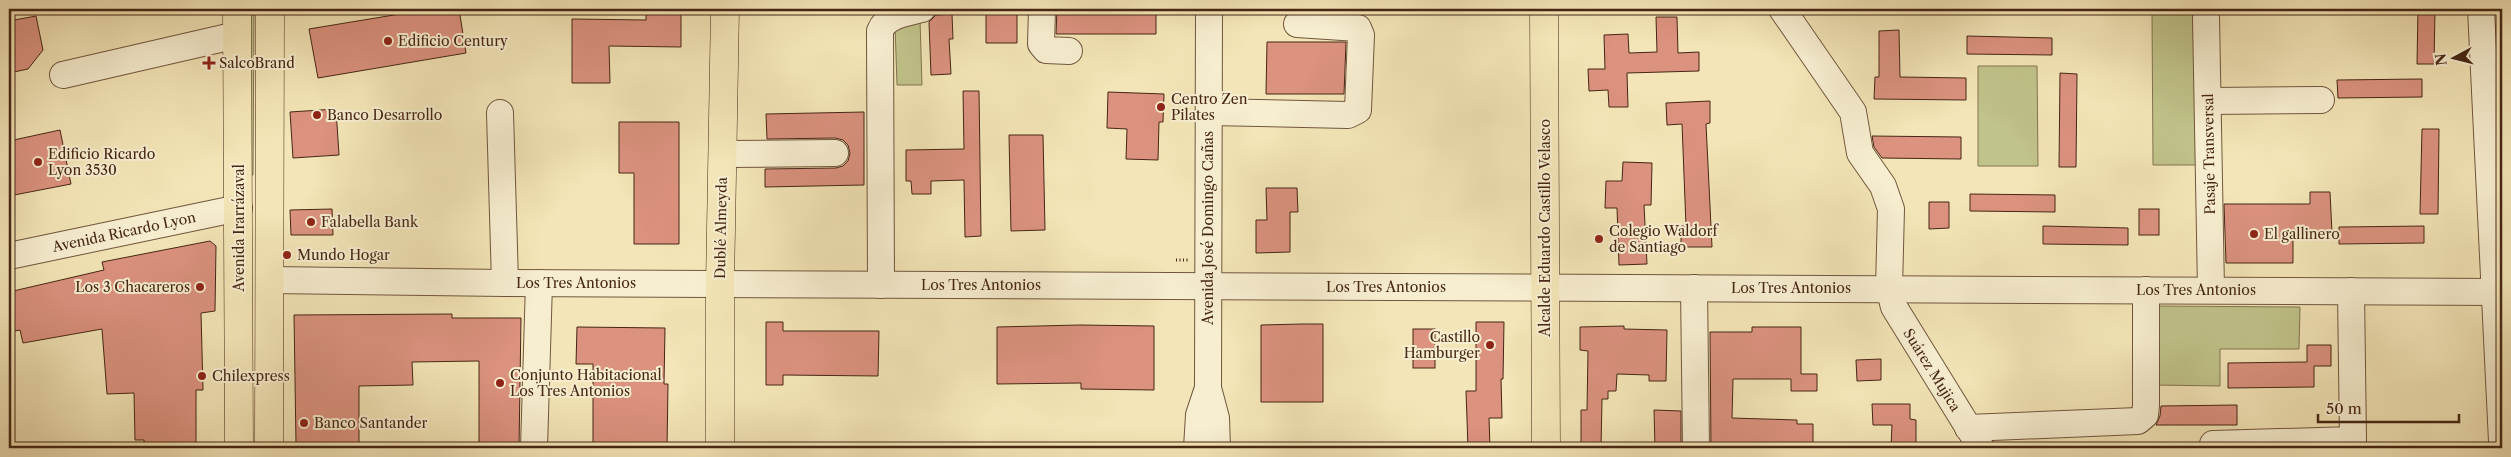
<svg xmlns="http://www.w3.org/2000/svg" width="2511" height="457" font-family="'Libre Caslon Text',serif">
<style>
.green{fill:#c0c38a;stroke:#83744f}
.building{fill:#db927f;stroke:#462614}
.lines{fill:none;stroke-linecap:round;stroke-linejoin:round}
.minor-casing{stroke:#71563d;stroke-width:28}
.major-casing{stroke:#462614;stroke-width:29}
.path{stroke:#462614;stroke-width:3;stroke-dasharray:1 2.5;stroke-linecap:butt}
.minor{stroke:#f7eed0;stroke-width:26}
.major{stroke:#f3e5b7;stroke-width:28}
.poi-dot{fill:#8f2418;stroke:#f7eed0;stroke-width:2}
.labels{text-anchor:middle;stroke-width:4;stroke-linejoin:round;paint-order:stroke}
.poi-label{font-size:14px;fill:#462614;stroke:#f7eed0;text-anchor:start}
.street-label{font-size:14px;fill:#462614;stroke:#f7eed0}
</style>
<rect width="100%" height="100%" fill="#f3e5b7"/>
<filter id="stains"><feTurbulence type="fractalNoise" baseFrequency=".004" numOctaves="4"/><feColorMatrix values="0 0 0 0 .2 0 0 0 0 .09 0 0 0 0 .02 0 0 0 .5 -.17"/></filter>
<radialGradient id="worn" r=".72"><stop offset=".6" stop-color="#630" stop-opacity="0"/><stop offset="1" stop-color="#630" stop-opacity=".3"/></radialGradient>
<!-- green -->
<g class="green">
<path d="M249,9H254L253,175H248Z"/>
<path d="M2200,12L2201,165H2153L2152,13Z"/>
<path d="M920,20L922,85H897L895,25Z"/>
<path d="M1978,66H2037L2038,166H1978Z"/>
<path d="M2155,306L2300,307L2299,349H2220V386L2155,385Z"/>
</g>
<!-- building -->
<g class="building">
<path d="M430,9H459L466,53L318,78L309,29Z"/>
<path d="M646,9H681V47L609,46L610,83H572V19L646,20Z"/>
<path d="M1057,9H1156V34H1056Z"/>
<path d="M2418,9H2435L2434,64H2417Z"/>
<path d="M1017,13V43H986V14Z"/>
<path d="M952,14L953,39H949L951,74L931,75L929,22L936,15Z"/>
<path d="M36,16L43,50L28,69L9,73V21Z"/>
<path d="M1656,17H1677L1678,53L1699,52V71L1627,73L1628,107H1609L1608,90L1589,91L1588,69H1605L1604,35L1628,34L1629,53L1657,52Z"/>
<path d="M1899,30L1900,77L1966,78V100L1874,99L1875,77H1879V31Z"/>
<path d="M1967,36L2052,38V55L1967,54Z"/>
<path d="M1267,42H1346L1344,94H1266Z"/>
<path d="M2060,73L2077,74L2076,167H2059Z"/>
<path d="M2422,79V97L2338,98L2337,80Z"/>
<path d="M963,91H979L981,236L965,237L964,180L931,181V194H912L911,181H906V150L964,149Z"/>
<path d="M1108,92L1164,94L1163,122H1159L1158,160L1126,159L1127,129L1107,128Z"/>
<path d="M1710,101V123L1706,124L1712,247H1681V226H1686L1682,124L1667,125L1666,103Z"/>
<path d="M336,109L339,155L293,158L290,112Z"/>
<path d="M864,112V185L765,187V169L836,168L843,166L848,161L850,153L848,145L843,140L835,138L767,139L766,114Z"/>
<path d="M619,122H679V244H634V173H619Z"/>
<path d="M2422,129H2439L2438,214H2420Z"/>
<path d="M60,130L71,184L9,196V141Z"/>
<path d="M1009,135H1043L1045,230L1011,231Z"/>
<path d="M1872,136L1961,137V159L1882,158L1874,147Z"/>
<path d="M1623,162L1652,163L1651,205H1644L1647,264L1619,265L1617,208H1605L1606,181H1622Z"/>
<path d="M1266,188H1297L1298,212H1290V252L1256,253V220H1267Z"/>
<path d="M2310,192H2330L2332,233H2293V263H2226L2224,204H2310Z"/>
<path d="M1970,194L2055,195V212L1970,211Z"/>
<path d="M1929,202H1949V228L1929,229Z"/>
<path d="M332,209L333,235H291L290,210Z"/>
<rect x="2139" y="209" width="20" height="26"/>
<path d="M2043,226L2128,228V245L2043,244Z"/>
<path d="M2424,226V243L2339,244V227Z"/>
<path d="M210,241L216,246L215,311L201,313L203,390H196V448H144V440H135L134,393L107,394L102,329L23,343L20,330L9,332V292L104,270L102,262Z"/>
<path d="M452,314V318H521L519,448H479V361L412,362L413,385L359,386V444H296L294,315Z"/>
<path d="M766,322H783V331H879L878,376L783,375V385H766Z"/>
<path d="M1476,322H1504L1503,379H1501L1502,418H1489L1490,448H1468L1466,391H1476Z"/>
<path d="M1302,324H1323V402H1261V325Z"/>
<path d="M1080,325L1154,326V390L1081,389V383L997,384V327Z"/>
<path d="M1624,326V329L1667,330L1666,381H1649V375L1617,374L1616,391H1608V399H1602L1601,448H1581V410H1587L1588,351L1580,350V327Z"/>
<path d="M577,327L665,328L664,384H668L667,448H593V364H576Z"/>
<path d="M1752,327H1801V374H1817V391H1791V379H1733L1732,418L1797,420V424H1813V448L1733,446L1711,448L1710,332H1752Z"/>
<rect x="1413" y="329" width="22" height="39"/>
<path d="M2307,345H2331V366H2314V387L2228,388V363L2307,362Z"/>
<path d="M1881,359V380L1857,381L1856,360Z"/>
<path d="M1872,404H1910V419L1916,420V448H1891L1892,425H1873Z"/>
<path d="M2237,405V425H2156L2160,416L2161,406Z"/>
<path d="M1654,410L1681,411V448H1655Z"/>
</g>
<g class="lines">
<!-- minor casing -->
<g class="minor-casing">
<g id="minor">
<path d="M1042,9L1041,44L1046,50L1069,51"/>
<path d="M1782,9L1853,112L1860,153L1883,186L1891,209L1889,288L1894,307L1981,448"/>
<path d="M2481,9L2502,441"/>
<path d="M2206,17L2211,290"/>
<path d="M63,75L237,35"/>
<path d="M2208,101L2321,100"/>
<path d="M1209,112L1348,115L1358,110L1361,35L1358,28L1297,24"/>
<path d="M500,113L505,283"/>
<path d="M723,154L835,153"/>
<path d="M9,256L239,208"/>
<path d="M269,280L505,283L2502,292"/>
<path d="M881,285L880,31C886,15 907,13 922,9"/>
<path d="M1694,288L1696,448"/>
<path d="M1208,388L1216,418L1217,448"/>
<path d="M1968,428L2138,421L2145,415L2146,405V290"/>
<path d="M2213,444L2353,440L2351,291"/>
<path d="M534,448L539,283"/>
<path d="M1197,448L1199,415L1208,388L1209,9"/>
</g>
</g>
<!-- major casing -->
<g class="major-casing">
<g id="major">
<path d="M237,9L239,448"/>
<path d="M1544,9L1546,448"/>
<path d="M269,448L270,9"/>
<path d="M720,448V284L725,9"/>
</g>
</g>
<!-- path -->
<path class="path" d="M1176,260H1188"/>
<!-- minor -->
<use href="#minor" class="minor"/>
<!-- major -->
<use href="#major" class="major"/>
</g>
<!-- markers -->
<g class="poi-dot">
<circle cx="388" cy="41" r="5"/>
<path d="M206.5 55.5h5v5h5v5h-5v5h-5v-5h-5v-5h5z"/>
<circle cx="1161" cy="107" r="5"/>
<circle cx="317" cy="115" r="5"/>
<circle cx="38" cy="162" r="5"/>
<circle cx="311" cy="222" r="5"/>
<circle cx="2254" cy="234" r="5"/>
<circle cx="1599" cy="239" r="5"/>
<circle cx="287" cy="255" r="5"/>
<circle cx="200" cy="287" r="5"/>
<circle cx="1490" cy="345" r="5"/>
<circle cx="202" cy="376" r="5"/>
<circle cx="500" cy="383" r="5"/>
<circle cx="304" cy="423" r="5"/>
</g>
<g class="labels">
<!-- poi labels -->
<g class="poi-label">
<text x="398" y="46">Edificio Century</text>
<text x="219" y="68">SalcoBrand</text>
<text x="1171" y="104">Centro Zen<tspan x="1171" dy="16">Pilates</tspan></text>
<text x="327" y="120">Banco Desarrollo</text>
<text x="48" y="159">Edificio Ricardo<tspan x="48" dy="16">Lyon 3530</tspan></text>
<text x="321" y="227">Falabella Bank</text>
<text x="1609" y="236">Colegio Waldorf<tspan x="1609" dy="16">de Santiago</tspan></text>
<text x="2264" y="239">El gallinero</text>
<text x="297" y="260">Mundo Hogar</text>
<text x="190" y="292" text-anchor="end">Los 3 Chacareros</text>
<text x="1480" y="342" text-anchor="end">Castillo<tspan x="1480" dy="16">Hamburger</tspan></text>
<text x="510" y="380">Conjunto Habitacional<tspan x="510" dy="16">Los Tres Antonios</tspan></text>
<text x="212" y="381">Chilexpress</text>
<text x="314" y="428">Banco Santander</text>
</g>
<!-- street labels -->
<g class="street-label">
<text transform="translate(2209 154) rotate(-91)" y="5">Pasaje Transversal</text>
<text transform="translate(239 228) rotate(-90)" y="5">Avenida Irarrázaval</text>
<text transform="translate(721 228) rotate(-89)" y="5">Dublé Almeyda</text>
<text transform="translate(1208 228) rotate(-90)" y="5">Avenida José Domingo Cañas</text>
<text transform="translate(1545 228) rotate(-90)" y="5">Alcalde Eduardo Castillo Velasco</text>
<text transform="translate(124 232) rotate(-12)" y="5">Avenida Ricardo Lyon</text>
<text x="576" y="288">Los Tres Antonios</text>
<text x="981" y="290">Los Tres Antonios</text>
<text x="1386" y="292">Los Tres Antonios</text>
<text x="1791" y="293">Los Tres Antonios</text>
<text x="2196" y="295">Los Tres Antonios</text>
<text transform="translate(1932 370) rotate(58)" y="5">Suárez Mujica</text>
</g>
</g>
<!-- margin -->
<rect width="2511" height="457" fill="none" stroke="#f3e5b7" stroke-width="30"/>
<rect x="10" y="10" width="2491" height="437" fill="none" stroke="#462614" stroke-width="2.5"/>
<rect x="15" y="15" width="2481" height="427" fill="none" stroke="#462614"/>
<!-- north arrow -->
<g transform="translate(2454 58) rotate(263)" stroke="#f7eed0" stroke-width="4" paint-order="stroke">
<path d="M0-4L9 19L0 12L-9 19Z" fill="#462614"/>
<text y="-8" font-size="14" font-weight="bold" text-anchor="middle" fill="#462614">N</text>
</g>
<!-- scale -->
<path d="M2318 414v8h141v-8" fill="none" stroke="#462614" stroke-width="2.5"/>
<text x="2326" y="414" font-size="15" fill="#462614" stroke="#f7eed0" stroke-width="4" paint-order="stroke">50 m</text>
<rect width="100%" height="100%" filter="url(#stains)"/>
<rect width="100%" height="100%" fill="url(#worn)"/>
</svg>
